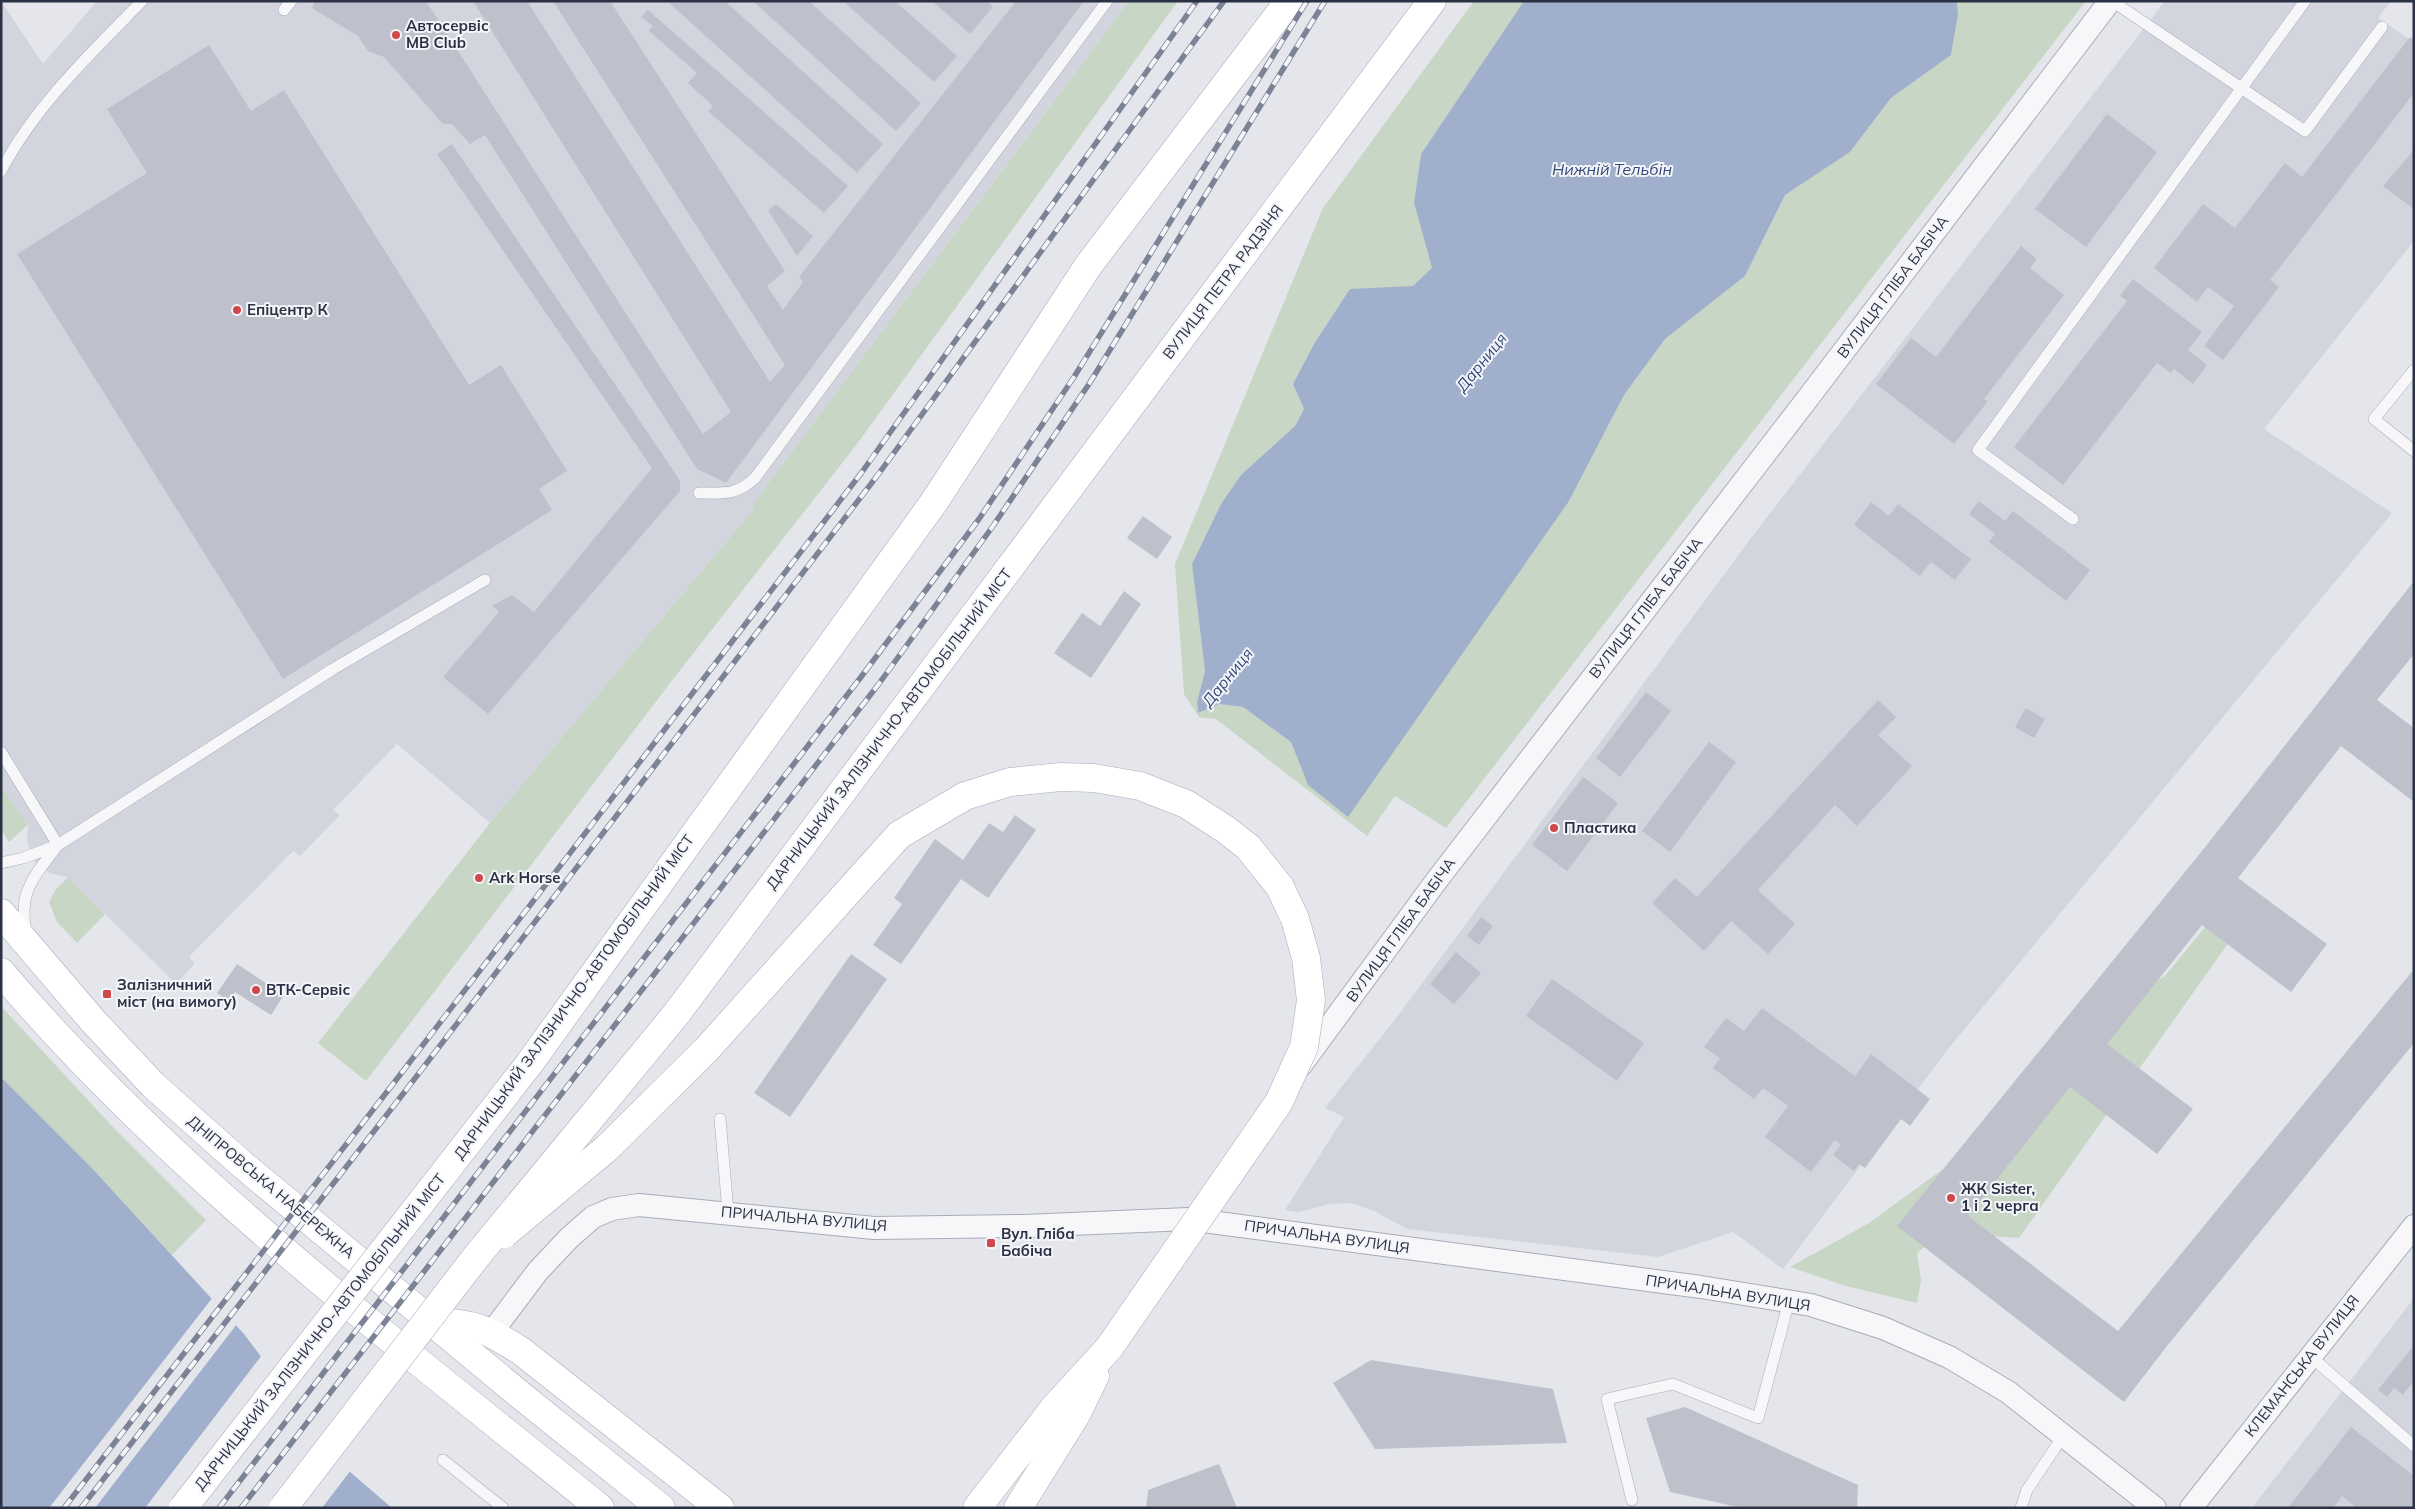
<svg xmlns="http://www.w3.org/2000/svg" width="2415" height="1509" font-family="Mulish,sans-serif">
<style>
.built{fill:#d2d5de}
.green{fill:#c7d6c5}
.water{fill:#9fafcc}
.pier{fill:#e4e6ec}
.building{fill:#bec1cc}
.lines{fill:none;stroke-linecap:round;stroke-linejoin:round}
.service-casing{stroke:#a9acb7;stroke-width:12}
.minor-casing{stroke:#a9acb7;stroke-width:24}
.secondary-casing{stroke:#a9acb7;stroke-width:29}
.primary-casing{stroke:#a3a8b8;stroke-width:29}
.service{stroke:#f7f7fa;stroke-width:11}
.minor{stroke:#f7f7fa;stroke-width:22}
.secondary{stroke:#fff;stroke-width:28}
.primary{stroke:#fff;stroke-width:28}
.rail-casing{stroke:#7d8396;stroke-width:5.5}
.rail{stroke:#f4f5f9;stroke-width:4;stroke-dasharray:11;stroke-linecap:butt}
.secondary-bridge-casing{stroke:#a9acb7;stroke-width:29;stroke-linecap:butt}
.primary-bridge-casing{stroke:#a3a8b8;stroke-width:29;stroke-linecap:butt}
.secondary-bridge{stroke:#fff;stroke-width:28}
.primary-bridge{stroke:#fff;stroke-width:28}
.poi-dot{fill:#d1484c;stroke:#f4f5f9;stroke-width:2}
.labels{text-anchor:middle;stroke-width:4;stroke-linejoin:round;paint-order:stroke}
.poi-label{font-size:15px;font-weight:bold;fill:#2b3145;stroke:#f4f5f9;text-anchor:start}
.street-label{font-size:15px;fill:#2b3145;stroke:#f4f5f9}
.water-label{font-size:16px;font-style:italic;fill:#344a7a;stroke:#f4f5f9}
</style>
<rect width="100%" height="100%" fill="#e4e6ec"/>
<!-- built -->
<g class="built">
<path d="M1,1L43,64L97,1H1129L753,504V510L490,823L397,744L333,810L340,815L300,856L293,851L189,957L195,963L176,984L68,877L52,874L38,865L32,858L27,841L28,825L1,786Z"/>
<path d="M2165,1H2391L2378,18L2414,42V241L2264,429L2392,513L1948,1049L1783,1269L1733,1232L1658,1257L1407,1229L1374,1211L1351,1203L1329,1204L1298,1212L1285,1210L1344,1117L1325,1108L1400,1013L1751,538Z"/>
<path d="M2414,1298V1508H2252Z"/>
</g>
<!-- green -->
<g class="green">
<path d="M1129,1H1178L854,448L674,678L366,1081L318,1043L490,823L753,510V504Z"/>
<path d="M1474,1H1577L1569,12L1504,31L1421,154L1414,203L1432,268L1413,287L1350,290L1314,344L1293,384L1304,409L1295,426L1241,475L1221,504L1192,564L1205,671L1197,702L1198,713L1219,704L1243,707L1291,742L1308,785L1569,501L1624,395L1665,339L1745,276L1785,195L1850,152L1891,98L1951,55L1958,15L1957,1H2086L1446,828L1395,796L1367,836L1216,719L1199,717L1184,694L1175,564L1323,208Z"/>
<path d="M1,786L28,825L9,842L1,830Z"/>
<path d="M68,877L105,914L77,943L57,922L49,902L56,889Z"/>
<path d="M2254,907L2019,1238L1990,1236L1948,1227L1917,1253L1921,1280L1917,1303L1846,1286L1790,1267L1869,1223L1950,1164L2130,997L2165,976L2210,921Z"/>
<path d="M1,1006L109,1123L206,1220L172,1255L91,1167L1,1077Z"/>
</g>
<!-- water -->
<g class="water">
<path d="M1524,1H1957L1958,15L1951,55L1891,98L1850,152L1785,195L1745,276L1665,339L1624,395L1569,501L1348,817L1308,785L1291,742L1243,707L1219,704L1198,713L1197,702L1205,671L1192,564L1221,504L1241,475L1295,426L1304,409L1293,384L1314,344L1350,289L1413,286L1432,268L1414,203L1421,154Z"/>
<path d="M1,1077L91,1167L244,1334L342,1465L392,1508H1Z"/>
</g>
<!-- pier -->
<g class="pier">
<path d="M213,1297L237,1324L95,1508H49Z"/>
<path d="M262,1355L344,1464L351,1470L322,1508H145Z"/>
</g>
<!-- building -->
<g class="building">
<path d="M315,1H426L703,434L731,412L473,1H527L770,382L785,365L553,1H610L785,271L767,286L783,310L803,282L799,277L1016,1H1084L726,483L697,469L485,135L470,144L452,124H443L384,57L368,51L358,36L312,8Z"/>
<path d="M667,1H725L883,144L857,173Z"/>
<path d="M753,1H809L921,103L896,131Z"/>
<path d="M843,1H895L957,56L934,82Z"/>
<path d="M932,1H987L993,7L970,34Z"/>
<path d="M648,10L848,186L824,213L708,111L713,106L688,83L697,73L649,31L653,26L641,17Z"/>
<path d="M2410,37L2414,40V93L2270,280L2279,287L2223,360L2204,346L2234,306L2208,287L2197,302L2154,268L2203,204L2235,228L2285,163L2302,177Z"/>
<path d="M209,45L251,111L284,90L469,385L501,365L567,471L539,489L552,510L283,679L17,254L147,173L107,109Z"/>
<path d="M2107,114L2157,152L2086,247L2035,209Z"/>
<path d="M452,144L671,467L680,481V491L488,714L443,677L499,612L492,606L512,595L534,612L652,468L437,154Z"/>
<path d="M2414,150V209L2383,186Z"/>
<path d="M776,204L813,236L797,256L768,210Z"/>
<path d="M2021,246L2037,259L2030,268L2064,295L1984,399L1988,401L1954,444L1876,384L1911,338L1936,357Z"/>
<path d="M2133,279L2202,332L2188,350L2207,365L2193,384L2174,369L2171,373L2157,363L2063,485L2014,447L2127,301L2120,296Z"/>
<path d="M1979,501L2005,521L2013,511L2090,570L2066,601L1989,542L1995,534L1969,514Z"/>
<path d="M1871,502L1889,516L1898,504L1971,559L1955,580L1931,562L1920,576L1854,525Z"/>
<path d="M1143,516L1172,537L1157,559L1127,538Z"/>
<path d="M2414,581V654L2377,700L2414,728V802L2341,746L2238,878L2327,944L2291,992L2202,925L2107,1044L2193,1109L2157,1154L2070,1087L1968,1216L2118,1331L2414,969V1043L2167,1346L2124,1402L1897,1226L2202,851Z"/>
<path d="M1124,591L1141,604L1091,678L1054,653L1082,613L1100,626Z"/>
<path d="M1646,692L1671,711L1620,777L1596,758Z"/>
<path d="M1878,700L1896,717L1878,735L1912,766L1857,826L1835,805L1758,890L1795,924L1768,954L1731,921L1704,951L1652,903L1675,878L1697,897Z"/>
<path d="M2026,708L2045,719L2034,738L2015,727Z"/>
<path d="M1709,742L1736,762L1670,852L1642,831Z"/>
<path d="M1583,777L1618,803L1567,871L1532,845Z"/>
<path d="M1015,815L1036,830L988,898L961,879L901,964L873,945L902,904L894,898L935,839L963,860L989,823L1003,832Z"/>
<path d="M1481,917L1493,926L1479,945L1467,936Z"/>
<path d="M1456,952L1481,973L1454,1004L1430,984Z"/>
<path d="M851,954L887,979L790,1117L754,1093Z"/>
<path d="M237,964L284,995L271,1015L235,992L229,1001L217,993Z"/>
<path d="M1552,979L1644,1043L1617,1081L1526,1016Z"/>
<path d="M1762,1008L1855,1076L1871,1054L1930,1099L1910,1126L1901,1119L1865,1168L1859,1164L1854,1171L1833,1155L1841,1145L1835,1140L1811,1172L1765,1137L1788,1106L1763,1088L1754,1099L1713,1068L1720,1058L1704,1047L1726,1018L1744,1031Z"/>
<path d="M2414,1345V1380L2403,1395L2394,1388L2387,1397L2378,1390Z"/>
<path d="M1371,1360L1553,1389L1567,1443L1375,1449L1333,1383Z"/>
<path d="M1685,1407L1858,1485L1857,1508H1742L1670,1492L1646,1418Z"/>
<path d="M2351,1427L2414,1476V1508H2357L2342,1496L2333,1508H2288Z"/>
<path d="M1219,1464L1237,1508H1146L1148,1490Z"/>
</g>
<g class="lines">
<!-- service casing -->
<g class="service-casing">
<g id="service">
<path d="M2112,1L2305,131L2382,27"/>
<path d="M284,10L291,1"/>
<path d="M1,171C35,106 91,53 142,1"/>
<path d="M2414,370L2374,419L2414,451"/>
<path d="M699,493C723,493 736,496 755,478L1107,1"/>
<path d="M2073,519L1978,450L2305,1"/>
<path d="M1,752L58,845"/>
<path d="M1,863L23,858L58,845L333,669L485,580"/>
<path d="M26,932C18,891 34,877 57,846"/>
<path d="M720,1119L728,1212"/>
<path d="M2310,1356L2414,1446"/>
<path d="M443,1460L503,1508"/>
<path d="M1632,1500L1607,1399L1673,1384L1758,1418L1789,1301"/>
<path d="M2021,1508L2027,1490L2063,1436"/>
</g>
</g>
<!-- minor casing -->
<g class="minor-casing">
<g id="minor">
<path d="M1301,1065L1437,880L1808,398L2110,1"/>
<path d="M492,1332L538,1271L569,1238L593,1217L612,1209L639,1205L874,1228L1024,1226L1188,1219L1701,1287L1811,1305L1883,1328L1949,1357L2008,1392L2155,1508"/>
<path d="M2191,1508L2414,1226"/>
</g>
</g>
<!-- secondary casing -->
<g class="secondary-casing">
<g id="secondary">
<path d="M1,913L93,1021L153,1085L244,1166L519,1394L661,1508"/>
<path d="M1,972C175,1177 392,1339 600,1508"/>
<path d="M433,1323C471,1321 490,1331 521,1351L720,1508"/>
<path d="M977,1508L1054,1408L1109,1348"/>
<path d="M1018,1508L1077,1413L1095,1376"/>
</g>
</g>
<!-- primary casing -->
<g class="primary-casing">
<g id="primary">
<path d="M934,502L1088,266L1289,1"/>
<path d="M1014,562L1432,1"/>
</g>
</g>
<!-- service -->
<use href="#service" class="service"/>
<!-- minor -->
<use href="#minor" class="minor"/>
<!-- secondary -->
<use href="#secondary" class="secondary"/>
<!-- primary -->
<use href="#primary" class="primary"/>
<!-- rail casing -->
<g class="rail-casing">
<g id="rail">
<path d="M64,1508L393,1084L862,472L1197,1"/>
<path d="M81,1508L406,1090L877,476L1224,1"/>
<path d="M219,1508L861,677L979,519L1074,377L1307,1"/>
<path d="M241,1508L878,685L993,526L1089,384L1325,1"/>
</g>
</g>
<!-- rail -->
<use href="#rail" class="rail"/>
<!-- secondary-bridge casing -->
<g class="secondary-bridge-casing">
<path id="secondary-bridge" d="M504,1234L607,1148L707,1049L899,835L965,796L1010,782L1061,777L1094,778L1140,786L1186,804L1225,829L1248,847L1280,887L1295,919L1306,958L1311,1000L1304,1047L1279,1102L1109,1348"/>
</g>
<!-- primary-bridge casing -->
<g class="primary-bridge-casing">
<g id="primary-bridge">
<path d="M183,1508L529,1064L934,502"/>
<path d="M283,1508L476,1257L677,1013L1014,562"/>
</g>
</g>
<!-- secondary-bridge -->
<use href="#secondary-bridge" class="secondary-bridge"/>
<!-- primary-bridge -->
<use href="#primary-bridge" class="primary-bridge"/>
</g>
<!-- markers -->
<g class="poi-dot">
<circle cx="396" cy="35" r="5"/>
<circle cx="237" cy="310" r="5"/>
<circle cx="1554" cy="828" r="5"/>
<circle cx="479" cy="878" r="5"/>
<circle cx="256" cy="990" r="5"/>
<rect x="102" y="989" width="10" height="10" rx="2.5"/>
<circle cx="1951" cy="1198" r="5"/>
<rect x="986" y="1238" width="10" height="10" rx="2.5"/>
</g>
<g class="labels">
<!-- poi labels -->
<g class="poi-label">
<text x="406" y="31">Автосервіс<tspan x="406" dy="17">MB Club</tspan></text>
<text x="247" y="315">Епіцентр К</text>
<text x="1564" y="833">Пластика</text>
<text x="489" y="883">Ark Horse</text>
<text x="117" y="990">Залізничний<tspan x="117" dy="17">міст (на вимогу)</tspan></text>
<text x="266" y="995">ВТК-Сервіс</text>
<text x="1961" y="1194">ЖК Sister,<tspan x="1961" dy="17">1 і 2 черга</tspan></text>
<text x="1001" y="1239">Вул. Гліба<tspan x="1001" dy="17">Бабіча</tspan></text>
</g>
<!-- street labels -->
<g class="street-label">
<text transform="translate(1223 282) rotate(-53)" y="5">ВУЛИЦЯ ПЕТРА РАДЗІНЯ</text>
<text transform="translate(1893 287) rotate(-53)" y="5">ВУЛИЦЯ ГЛІБА БАБІЧА</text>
<text transform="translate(1646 608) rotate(-52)" y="5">ВУЛИЦЯ ГЛІБА БАБІЧА</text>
<text transform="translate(889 729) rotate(-53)" y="5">ДАРНИЦЬКИЙ ЗАЛІЗНИЧНО-АВТОМОБІЛЬНИЙ МІСТ</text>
<text transform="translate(1401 930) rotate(-54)" y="5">ВУЛИЦЯ ГЛІБА БАБІЧА</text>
<text transform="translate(574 997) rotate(-54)" y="5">ДАРНИЦЬКИЙ ЗАЛІЗНИЧНО-АВТОМОБІЛЬНИЙ МІСТ</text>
<text transform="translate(271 1187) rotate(40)" y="5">ДНІПРОВСЬКА НАБЕРЕЖНА</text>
<text transform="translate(804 1219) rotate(5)" y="5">ПРИЧАЛЬНА ВУЛИЦЯ</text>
<text transform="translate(1327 1237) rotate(8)" y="5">ПРИЧАЛЬНА ВУЛИЦЯ</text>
<text transform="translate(1728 1293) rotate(9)" y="5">ПРИЧАЛЬНА ВУЛИЦЯ</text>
<text transform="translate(320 1332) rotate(-52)" y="5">ДАРНИЦЬКИЙ ЗАЛІЗНИЧНО-АВТОМОБІЛЬНИЙ МІСТ</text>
<text transform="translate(2302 1366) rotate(-52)" y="5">КЛЕМАНСЬКА ВУЛИЦЯ</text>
</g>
<!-- water labels -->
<g class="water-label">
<text x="1612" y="175">Нижній Тельбін</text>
<text transform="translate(1481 362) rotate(-51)" y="6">Дарниця</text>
<text transform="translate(1227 677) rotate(-51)" y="6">Дарниця</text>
</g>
</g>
<!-- border -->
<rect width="2415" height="1509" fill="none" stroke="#2b3145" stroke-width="5"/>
</svg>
